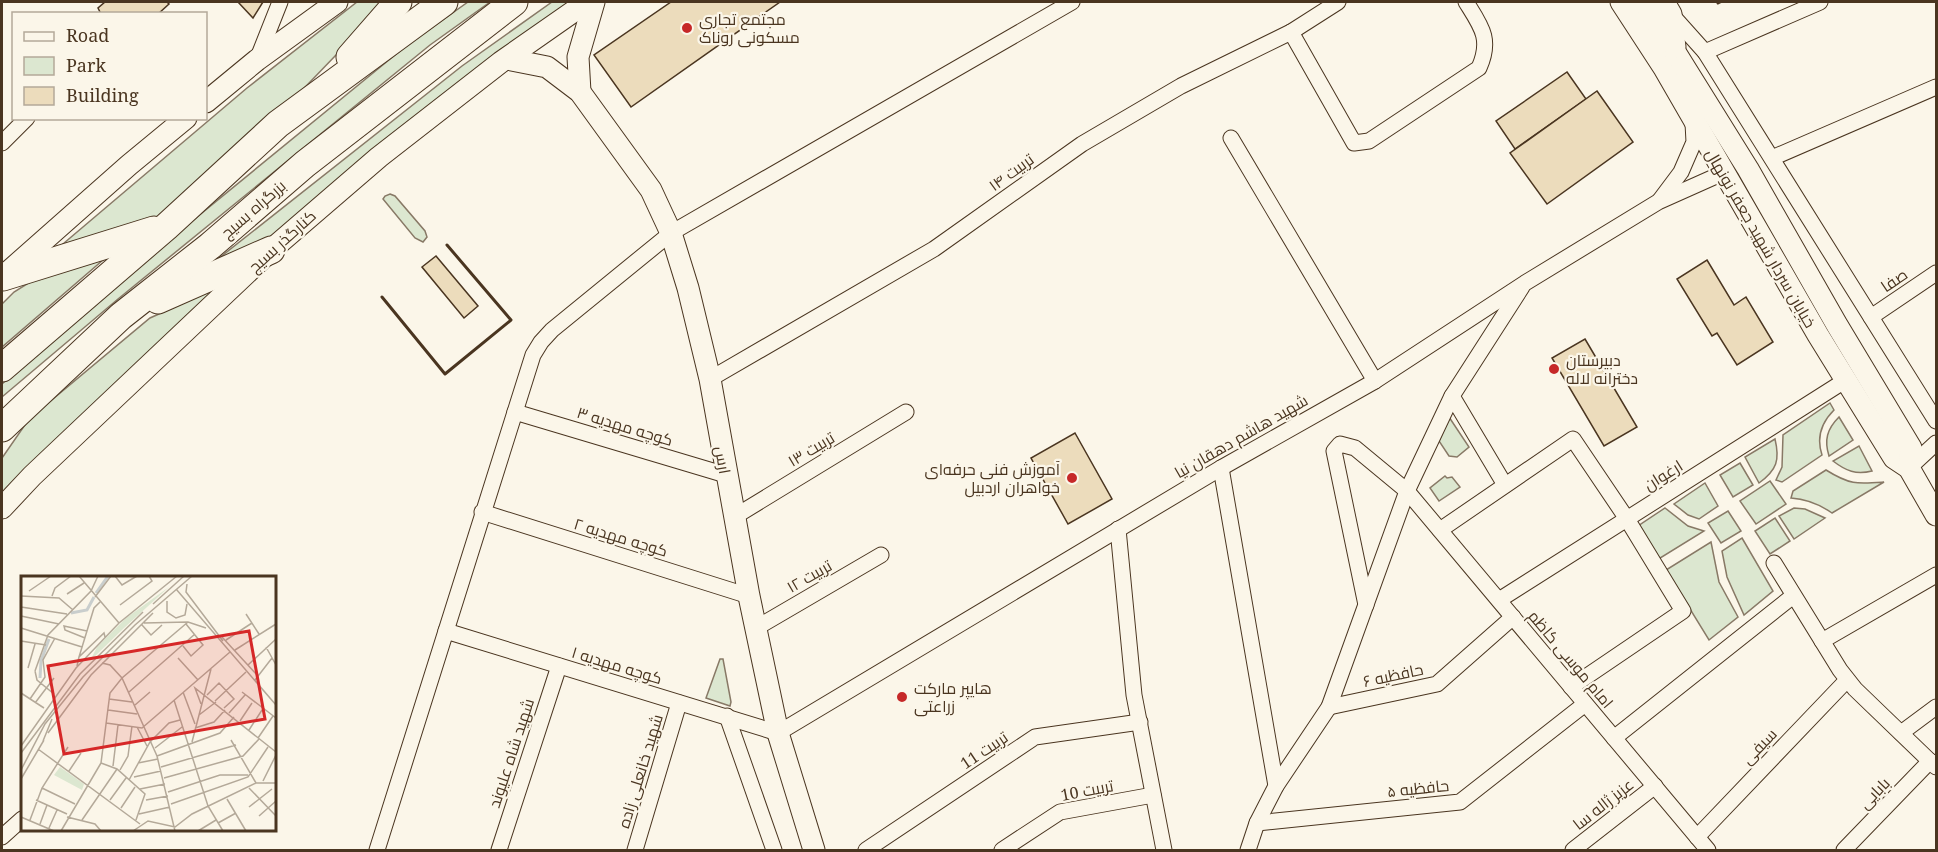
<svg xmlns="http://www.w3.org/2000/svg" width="1938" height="852" font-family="'Noto Serif',Cairo,serif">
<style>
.green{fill:#dce7d0;stroke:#887966;stroke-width:1.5}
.building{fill:#ecdcbc;stroke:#4a3520;stroke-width:1.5}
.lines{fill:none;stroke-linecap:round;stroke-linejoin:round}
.street-casing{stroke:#4a3520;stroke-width:17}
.secondary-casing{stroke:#4a3520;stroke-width:23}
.highway-casing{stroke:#4a3520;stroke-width:29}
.street{stroke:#fbf6e9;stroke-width:15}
.secondary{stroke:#fbf6e9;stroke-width:21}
.highway{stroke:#fbf6e9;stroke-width:27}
.wall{stroke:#4a3520;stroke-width:3}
.poi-dot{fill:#c62828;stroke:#fbf6e9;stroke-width:2}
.labels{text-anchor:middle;stroke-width:4.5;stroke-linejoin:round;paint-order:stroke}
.poi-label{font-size:16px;fill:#4a3520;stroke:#fbf6e9;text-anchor:start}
.street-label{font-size:16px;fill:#4a3520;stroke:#fbf6e9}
.inset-river{fill:none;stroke:#c9cecd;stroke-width:3}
.inset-road{fill:none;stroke:#b4a999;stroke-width:1.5}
.view{fill:#d62828;fill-opacity:0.15;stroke:#d62828;stroke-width:3}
.inset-edge{fill:none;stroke:#4a3520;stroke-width:3}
</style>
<rect width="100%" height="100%" fill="#fbf6e9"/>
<!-- green -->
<g class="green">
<path d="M357,2H387L285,108L158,217L57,249L247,88Z"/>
<path d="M468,2H490L430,45L118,299L2,397V384L115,284L406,46Z"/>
<path d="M552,2H573L268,243L209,266L462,66Z"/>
<path d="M390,194L395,196L425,231L427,237L423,242L415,238L383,199L385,196Z"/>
<path d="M103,260L2,347V304L14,292L46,272Z"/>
<path d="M219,287L2,494V458L29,419L150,318Z"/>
<path d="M1830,403L1834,410C1821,423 1816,437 1822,455L1782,482L1776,480L1782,467L1783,435Z"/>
<path d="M1449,417L1469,447L1457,457L1449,456L1439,441Z"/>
<path d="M1839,417L1853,440L1829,456C1824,440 1827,429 1839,417Z"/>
<path d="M1775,439C1780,460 1777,470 1759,483L1745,457Z"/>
<path d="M1859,446L1872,471C1856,475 1846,471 1833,461Z"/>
<path d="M1740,463L1753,485L1733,497L1720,475Z"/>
<path d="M1826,470C1850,485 1857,484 1884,482L1832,513C1819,504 1807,499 1791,498L1793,491Z"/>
<path d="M1445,476L1447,478L1452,477L1460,487L1439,501L1430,488Z"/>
<path d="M1770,481L1786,504L1756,524L1740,501Z"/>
<path d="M1705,483L1718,506L1699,519L1688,515L1674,504Z"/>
<path d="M1665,508L1688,526L1704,531L1657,560L1635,528Z"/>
<path d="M1794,508L1805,509L1825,518L1794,539L1779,516Z"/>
<path d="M1728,511L1741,531L1721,543L1708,523Z"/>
<path d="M1775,518L1790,541L1770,554L1755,531Z"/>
<path d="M1742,538L1773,591L1744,615L1727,577L1722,551Z"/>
<path d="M1711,542L1719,582L1738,617L1709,640L1666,570Z"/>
<path d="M720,659H723L731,702L730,706L706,698Z"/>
</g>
<!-- building -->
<g class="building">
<path d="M105,2H167L169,4L158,14H101L98,8Z"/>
<path d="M238,2H263L253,18Z"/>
<path d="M671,2H780L631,107L594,55Z"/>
<path d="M1567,72L1586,99L1515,149L1496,121Z"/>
<path d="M1597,91L1633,142L1547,204L1510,153Z"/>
<path d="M436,256L478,306L464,318L422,267Z"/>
<path d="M1707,260L1734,305L1746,297L1773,342L1737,365L1717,333L1712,336L1677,279Z"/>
<path d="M1585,339L1637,427L1604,446L1552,358Z"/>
<path d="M1075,433L1112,499L1068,524L1031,458Z"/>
</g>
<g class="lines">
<!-- street casing -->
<g class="street-casing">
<g id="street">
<path d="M1671,14L1705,52L1936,421"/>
<path d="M1291,32L1354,143L1369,141L1479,68C1492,39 1481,26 1466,2"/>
<path d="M1705,52L1820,2"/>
<path d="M257,60L280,2"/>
<path d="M1231,138L1375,381"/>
<path d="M2,143L27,118"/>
<path d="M1772,158L1936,87"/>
<path d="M1660,200L1681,172L1694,142L1693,123"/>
<path d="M1871,317L1936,273"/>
<path d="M710,379L934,249L1082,144L1181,86L1291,32L1338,2"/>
<path d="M1452,396L1505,485"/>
<path d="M515,412L726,475"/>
<path d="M1221,468L1276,786"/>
<path d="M1909,468L1936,443"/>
<path d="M482,512L749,596"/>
<path d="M734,517L906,412"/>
<path d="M1118,529L1134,695L1164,850"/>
<path d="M1440,530L1573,439L1627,519L1683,611L1571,687"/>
<path d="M1774,563L1840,670L1855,689L1936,767"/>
<path d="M1499,600L1846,380"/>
<path d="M1366,605L1334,451L1340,444L1355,448L1407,491L1708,850"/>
<path d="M756,628L881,555"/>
<path d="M446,631L778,733L1221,468L1375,381L1525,283L1658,202L1723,173"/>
<path d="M1822,641L1936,575"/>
<path d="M1329,707L1437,684L1513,617"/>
<path d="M727,716L774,850"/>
<path d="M1901,733L1936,707"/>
<path d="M1614,738L1793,596"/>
<path d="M1257,823L1460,802L1585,704"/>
<path d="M2,837L22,819"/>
<path d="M1697,837L1847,680"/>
<path d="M377,850L533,355L541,342L552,330L671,233L1072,2"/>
<path d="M499,850L559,666"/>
<path d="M635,850L679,703"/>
<path d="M866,850L1035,737L1140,722"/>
<path d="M1002,850L1060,812L1153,795"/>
<path d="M1248,850L1257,823L1276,786L1329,707L1407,491L1452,396L1522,287"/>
<path d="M1573,850L1655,786"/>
<path d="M1844,850L1930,761"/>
</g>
</g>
<!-- secondary casing -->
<g class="secondary-casing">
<g id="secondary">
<path d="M1621,2L1664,68L1818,335L1894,458L1909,468L1936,515"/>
<path d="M1644,2L1748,169L1837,325L1911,448L1909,468"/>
<path d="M1664,2L1671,14L1675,47"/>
<path d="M507,59L547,67L580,92L651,190L671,233L688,288L710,379L749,596L778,733L814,850"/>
<path d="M580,92L578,57L594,2"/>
<path d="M206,102L257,60L337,2"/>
<path d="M7,273L129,165L186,118"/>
<path d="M2,508L32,476L271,250L379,157L501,62L587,2"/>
</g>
</g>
<!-- highway casing -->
<g class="highway-casing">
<g id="highway">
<path d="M350,57L398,2"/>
<path d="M3,277L154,230"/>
<path d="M158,300L271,250"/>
<path d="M2,368L166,227L278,124L444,2"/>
<path d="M2,428L121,316L210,246L305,164L514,2"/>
</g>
</g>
<!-- street -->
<use href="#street" class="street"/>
<!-- secondary -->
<use href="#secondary" class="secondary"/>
<!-- highway -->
<use href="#highway" class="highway"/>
<!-- wall -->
<g class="wall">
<path d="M1718,3L1720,2"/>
<path d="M382,297L445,374L511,320L447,245"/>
</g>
</g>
<!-- markers -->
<g class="poi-dot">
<circle cx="687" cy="28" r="6"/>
<circle cx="1554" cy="369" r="6"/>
<circle cx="1072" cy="478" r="6"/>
<circle cx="902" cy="697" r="6"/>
</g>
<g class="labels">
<!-- poi labels -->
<g class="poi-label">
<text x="699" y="25">مجتمع تجاری<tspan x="699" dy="18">مسکونی روناک</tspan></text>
<text x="1566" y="366">دبیرستان<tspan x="1566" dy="18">دخترانه لاله</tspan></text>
<text x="1060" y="475" text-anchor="end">آموزش فنی حرفه‌ای<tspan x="1060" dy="18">خواهران اردبیل</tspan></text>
<text x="914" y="694">هایپر مارکت<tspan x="914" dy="18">زراعتی</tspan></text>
</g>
<!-- street labels -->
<g class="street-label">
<text transform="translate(1011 172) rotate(-36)" y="6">تربیت ۱۴</text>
<text transform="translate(253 209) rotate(-41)" y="6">بزرگراه بسیج</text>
<text transform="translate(1761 238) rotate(60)" y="6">خیابان سردار شهید جعفر نونهال</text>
<text transform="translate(282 241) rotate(-42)" y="6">کنارگذر بسیج</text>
<text transform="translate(1894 280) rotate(-34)" y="6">صفا</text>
<text transform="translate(625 426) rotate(17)" y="6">کوچه مهدیه ۳</text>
<text transform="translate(1241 436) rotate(-30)" y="6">شهید هاشم دهقان نیا</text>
<text transform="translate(811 449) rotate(-31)" y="6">تربیت ۱۳</text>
<text transform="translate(723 460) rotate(80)" y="6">ارس</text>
<text transform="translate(1663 475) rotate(-32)" y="6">ارغوان</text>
<text transform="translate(621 537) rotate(17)" y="6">کوچه مهدیه ۲</text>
<text transform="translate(809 576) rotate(-30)" y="6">تربیت ۱۲</text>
<text transform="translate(1571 659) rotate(50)" y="6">امام موسی کاظم</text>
<text transform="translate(617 665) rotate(17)" y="6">کوچه مهدیه ۱</text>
<text transform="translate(1393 675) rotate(-12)" y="6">حافظیه ۶</text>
<text transform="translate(1759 746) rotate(-46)" y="6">سیفی</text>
<text transform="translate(984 750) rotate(-34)" y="6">تربیت 11</text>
<text transform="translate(511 753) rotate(-72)" y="6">شهید شاه علیوند</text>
<text transform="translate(640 771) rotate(-73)" y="6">شهید خانعلی زاده</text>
<text transform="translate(1418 788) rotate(-6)" y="6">حافظیه ۵</text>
<text transform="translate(1087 790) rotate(-11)" y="6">تربیت 10</text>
<text transform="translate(1874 793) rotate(-46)" y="6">بابایی</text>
<text transform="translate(1603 804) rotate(-38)" y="6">عزیز ژاله سا</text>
</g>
</g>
<!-- overview -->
<g transform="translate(21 576)">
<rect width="255" height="255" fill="#fbf6e9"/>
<path d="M148,11L103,52L69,85L76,71L105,42ZM39,191L63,208L61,214L33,199Z" fill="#dce7d0"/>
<path class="inset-river" d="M75,17L87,0M50,37L66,34L73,21M19,102L20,85L28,63"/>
<path class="inset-road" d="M58,0L98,47M94,0L101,9L116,0M166,8L165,16L202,65M155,13L255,129M8,15L30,0M46,18L63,7M0,20L38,22L52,34M31,20L34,12L50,0M74,21L90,0M146,25V36L155,42L164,39L166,28M132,28L163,0M99,29L131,5L128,0M0,31L46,38M225,38L238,58M0,40L38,48M123,47L167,46L185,52M121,49L130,59L141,49M0,52L61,71M201,61L237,100M64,62L44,54L43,50L66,55M205,64L231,47M0,65L25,69M162,70L170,80L182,69L165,48M245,71L255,89M214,74L255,48M58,81L73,32L79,26M157,82L177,104M81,87L89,89L101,102L136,180L154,255M227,89L255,63M56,90L58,81L83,57L84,61M7,92L14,68M14,95L27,59L70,15L77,0M14,95L16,104L33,118M234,104L251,82M108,116L174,58M162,116L174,148M221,116L255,142M0,117L23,132M186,119L198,107L213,123L203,132M9,123L24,101L22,84L34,62M88,123L111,126M153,124L187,230L202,255M194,125L225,96M14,127L33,102M180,128L174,112L255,176M114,129L129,116M87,134L116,138M208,137L224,119M178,139L195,126M219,145L231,127M85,147L121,152L209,76M116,151L126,170M174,152L193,146L204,134M228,154L241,134M27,157L70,99L132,37M237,162L252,140M210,164L235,207M22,165L31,143M171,166L190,93M0,170L55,92L98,47L156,0M134,172L161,151M17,173L119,248M0,177L59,98L122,36M136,180L199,157L213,141M117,187L137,183M92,190L97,149M140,191L215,169M0,194L24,148L62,101L114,49L171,0M99,194L107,180L111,150M48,195L60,177M113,201L140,195M143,202L222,180L238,163M0,203L23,164M108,204L129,166L148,147L159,144M242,205L255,179M235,207H255M21,212L54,228M228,212L255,240M119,213L144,208M147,216L199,199H227M206,223L225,255M15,224L46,238M89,224L105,202M125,224L147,220M150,228L227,201L247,171M228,231L251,213M100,232L114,211M118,238L149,231M238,240L255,225M0,241L33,255M46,241L74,248L80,255M9,244L21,212L47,171M61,244L96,193M115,244L124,218L96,193L80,187L89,117L101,102L167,46M197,247L215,237M19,248L26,229M28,252L36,234M40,255L80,187M112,255L127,245L154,251L171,238L235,207M177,255L195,244"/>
<path class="view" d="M228,55L244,143L43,178L27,90Z"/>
<rect width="255" height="255" class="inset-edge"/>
</g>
<!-- border -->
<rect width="1938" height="852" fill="none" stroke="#4a3520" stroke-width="6"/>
<!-- legend -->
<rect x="12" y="12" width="195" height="108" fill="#fbf6e9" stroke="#b4a999" stroke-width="1.5"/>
<rect x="24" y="32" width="30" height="9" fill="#fbf6e9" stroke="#b4a999" stroke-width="1.5"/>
<text x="66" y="42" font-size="18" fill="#4a3520">Road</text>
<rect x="24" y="57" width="30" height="18" fill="#dce7d0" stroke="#b4a999" stroke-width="1.5"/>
<text x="66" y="72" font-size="18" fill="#4a3520">Park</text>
<rect x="24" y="87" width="30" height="18" fill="#ecdcbc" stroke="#b4a999" stroke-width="1.5"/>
<text x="66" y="102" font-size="18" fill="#4a3520">Building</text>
</svg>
